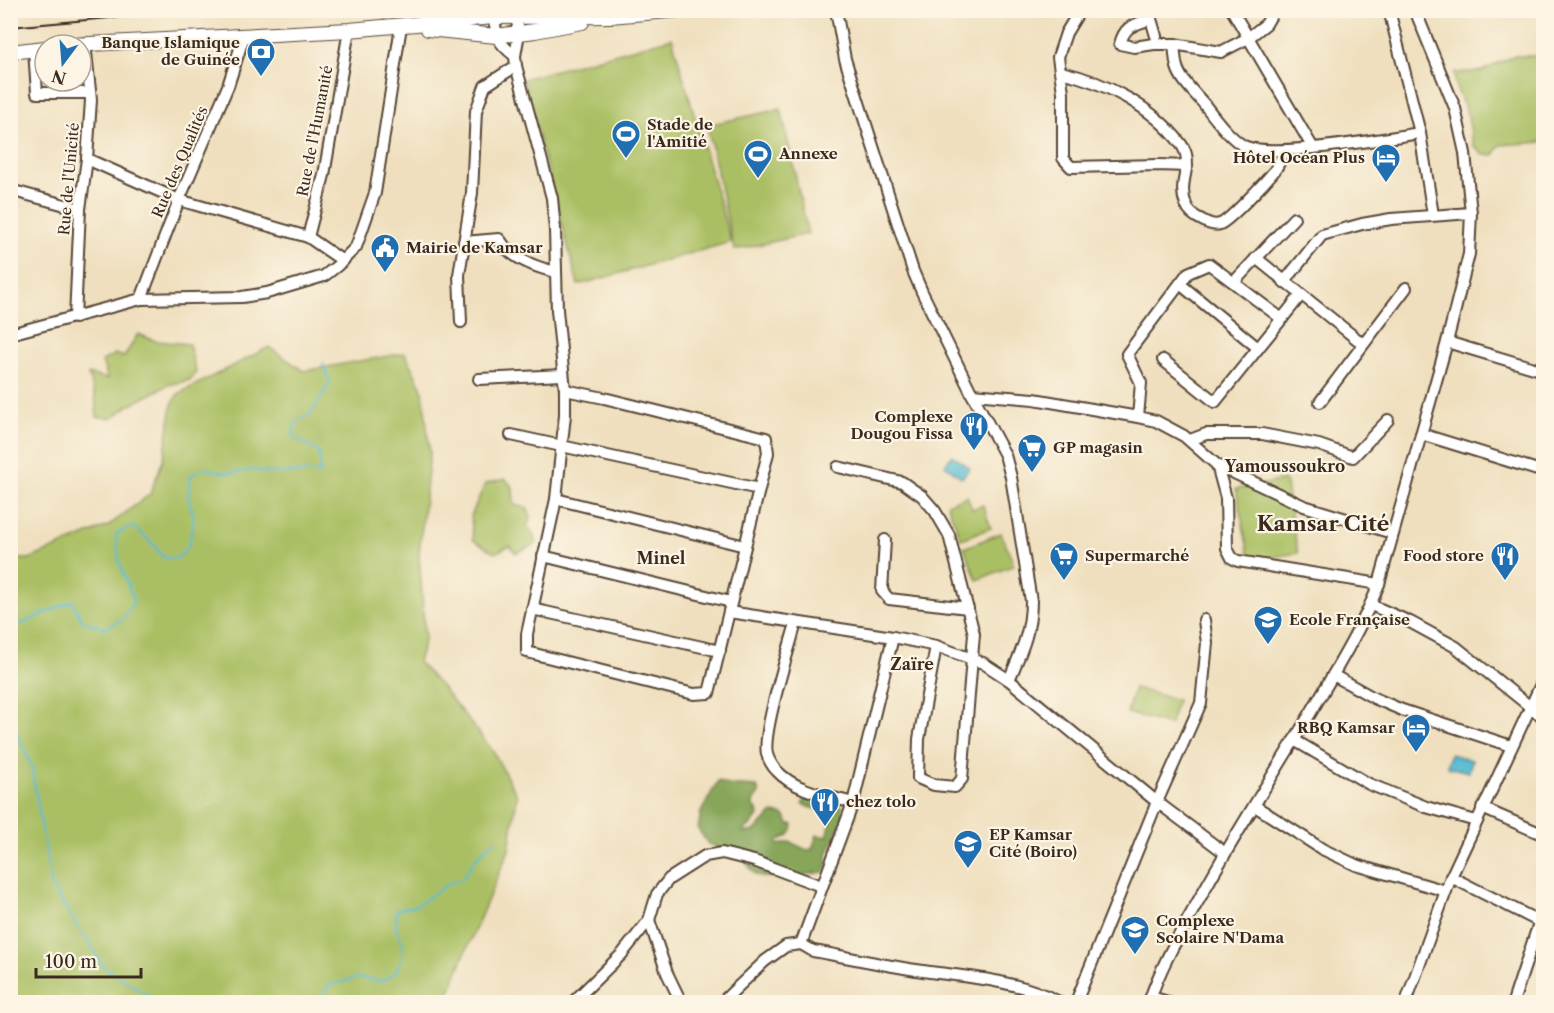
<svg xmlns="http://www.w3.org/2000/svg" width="1554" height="1013" font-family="'Libre Caslon Text',serif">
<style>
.green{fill:#aabf64;stroke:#727441;stroke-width:1.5}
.forest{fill:#87a65a;stroke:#61683c;stroke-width:1.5}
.water{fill:#55bbd3;stroke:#487278;stroke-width:1.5}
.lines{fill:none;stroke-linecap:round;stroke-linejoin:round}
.stream{stroke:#55bbd3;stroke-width:2}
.minor-casing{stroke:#564536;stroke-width:14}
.major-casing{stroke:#564536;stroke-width:16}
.minor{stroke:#fff;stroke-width:10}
.major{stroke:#fff;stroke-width:14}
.rail{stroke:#3b2a1e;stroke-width:2}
.labels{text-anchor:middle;stroke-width:4.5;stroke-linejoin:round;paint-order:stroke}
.poi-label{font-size:15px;font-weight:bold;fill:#3b2a1e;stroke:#fcf5e5;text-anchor:start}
.street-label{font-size:15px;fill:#3b2a1e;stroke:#fcf5e5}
.neighbourhood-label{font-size:16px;font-weight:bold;fill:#3b2a1e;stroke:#fcf5e5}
.district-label{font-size:21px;font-weight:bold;fill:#3b2a1e;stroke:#fcf5e5}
</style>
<rect width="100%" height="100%" fill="#fcf5e5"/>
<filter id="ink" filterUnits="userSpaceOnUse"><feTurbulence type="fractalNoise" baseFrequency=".0167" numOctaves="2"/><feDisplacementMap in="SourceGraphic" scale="12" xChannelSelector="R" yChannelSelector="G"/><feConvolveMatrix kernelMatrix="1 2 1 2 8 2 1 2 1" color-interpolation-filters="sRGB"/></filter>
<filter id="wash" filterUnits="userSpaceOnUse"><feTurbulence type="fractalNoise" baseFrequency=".008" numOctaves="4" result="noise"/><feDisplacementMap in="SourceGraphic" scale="24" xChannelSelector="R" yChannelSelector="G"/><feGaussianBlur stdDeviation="1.35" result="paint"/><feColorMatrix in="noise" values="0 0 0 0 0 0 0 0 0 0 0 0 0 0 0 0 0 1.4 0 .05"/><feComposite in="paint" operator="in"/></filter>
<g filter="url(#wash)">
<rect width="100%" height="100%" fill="#efdfbe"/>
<!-- green -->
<g class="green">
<path d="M672,38L731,242L578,285L523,79Z"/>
<path d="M1514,56H1543V142L1500,145L1494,155H1483L1473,145L1468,116L1456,87L1454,73L1482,71Z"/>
<path d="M781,109L808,234L734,250L707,125Z"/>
<path d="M138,334L156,341L189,344L196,372L190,380L168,385L128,406L112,418L97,417L95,396L88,374L108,379L102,361L115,354L124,357Z"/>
<path d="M269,347L304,371L405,353L423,391L430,453L419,554L425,638L418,662L441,686L493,751L517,796L509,850L462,960L446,1002H11V559H29L108,526L150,494L164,457L172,404L178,394Z"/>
<path d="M505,479L513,487L514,505L527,508L531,517L527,527L533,533L536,544L516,553L509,546L495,553L473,540L471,516L485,484Z"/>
<path d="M1285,480L1298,553L1250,561L1236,489Z"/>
<path d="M967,496L972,509L983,505L991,528L961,539L947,504Z"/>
<path d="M1001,533L1014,565L977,580L964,548Z"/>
<path d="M1134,688L1177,700L1170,725L1127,713Z"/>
</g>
<!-- forest -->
<path class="forest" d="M718,781L728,785L757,787L759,793L753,803V807L757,810L758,816L751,825L744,830V833L754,831L773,813L783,815L787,819L788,823L793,825C792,835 787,837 778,840V845L790,842L807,850L812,849L817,835L827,837L832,818C820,807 815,811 802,804L808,796L838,803L842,806V812L844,815L827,855L828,865L824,872L802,875L780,873L773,877H762L755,874L741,856L708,844L698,829L701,812Z"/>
<!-- water -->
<g class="water">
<path d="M952,455L970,468L962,478L945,465Z"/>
<path d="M1450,754L1472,760L1469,772L1447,767Z"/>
</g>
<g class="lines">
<!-- stream -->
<g class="stream">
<path d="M10,629L72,601L82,621L104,628L122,620L134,601L119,561L116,534L132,526L149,540L164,558H178L189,545L194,518L188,496L191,475L203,468L227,473L255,470L268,473H321L319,452L293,437L295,424L312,412L330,383L323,363"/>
<path d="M10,718L31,765L52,887L105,968L159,1002"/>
<path d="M322,1002L327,986L358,978L382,981L395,973L402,958L403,944L396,928V910L415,906L450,883L462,879L476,858L489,845L496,841"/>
</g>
</g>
</g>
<g filter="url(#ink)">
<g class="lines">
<!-- minor casing -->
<g class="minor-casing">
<g id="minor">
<path d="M836,10L845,59L913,271L922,292L972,394L1005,455L1011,477L1031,601C1031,632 1021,652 1009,680"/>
<path d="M1080,10L1066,33L1058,57L1063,92V158L1071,167L1159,165L1187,166"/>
<path d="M1232,10L1313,148"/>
<path d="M1389,10L1420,133L1433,215"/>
<path d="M516,16L519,33L515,56L516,66L552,198L555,230L557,310L565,390V415L556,499L527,634V652L694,694L709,693L768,453L766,438L604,398L565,390"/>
<path d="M494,17C496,37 498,43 515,56"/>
<path d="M1156,36L1151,19C1134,25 1125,25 1120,44L1134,47L1154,44H1174L1221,52L1248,38L1266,24L1274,10"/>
<path d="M1174,44C1175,51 1175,60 1177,67C1181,81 1195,93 1204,104C1215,118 1227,135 1242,145C1266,160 1387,138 1420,133"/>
<path d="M34,50L37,93H90"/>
<path d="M1061,72C1105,82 1153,107 1181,144C1196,164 1176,180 1186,205C1189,213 1195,217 1202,220C1207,223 1214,226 1220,224C1229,221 1267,180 1275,170C1279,164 1282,156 1285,150"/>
<path d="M87,159L179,200L308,237L343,261"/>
<path d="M10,190L80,209"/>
<path d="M308,237L324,175L349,30"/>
<path d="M464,242L499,239C503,243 504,247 508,250C521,262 539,268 556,272"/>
<path d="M1256,258L1363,344"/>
<path d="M1234,282L1294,218"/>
<path d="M1284,282L1322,235L1362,224L1391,219L1471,213"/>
<path d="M1180,284L1258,348"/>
<path d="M141,299L179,200L228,86L244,36"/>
<path d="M75,318L80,209L87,159L91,100L85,43"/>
<path d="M461,322L459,275L472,193L476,111L485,86L516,66"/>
<path d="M10,334L141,299L242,297L267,293L324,276L337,266L356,247L375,193L401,26"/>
<path d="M1447,342L1544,371"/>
<path d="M1163,360L1215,402L1301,295"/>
<path d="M479,379L563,375"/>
<path d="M972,394L1034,399L1138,417L1156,421L1184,436L1217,465L1226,498L1227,548L1232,558L1238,561L1379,584"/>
<path d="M1320,402L1406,288"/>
<path d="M1138,417L1141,383L1127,354L1188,273L1209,264L1282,319"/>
<path d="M1421,434L1544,472"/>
<path d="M511,435L759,489"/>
<path d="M1190,440L1206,434H1262L1319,445L1353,457L1388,420"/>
<path d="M1217,465L1304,506L1392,533"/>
<path d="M838,467L902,482L922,496L935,511L949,535L974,634L962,779L955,787L934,785L918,778L919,739L936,646"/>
<path d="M556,499L745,546"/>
<path d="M885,540L882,591L889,599L968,608"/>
<path d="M543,556L731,602"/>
<path d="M1371,605L1410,622L1456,647L1544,718"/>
<path d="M532,609L720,651"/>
<path d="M729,612L893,637L936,646L983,663L1009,680L1157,802L1225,853"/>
<path d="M796,623C789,649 762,732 767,754C768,759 773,767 776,770C795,791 828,796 853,803"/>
<path d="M893,637L853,803L801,944L813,951C847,957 882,965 916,970C964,977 1016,979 1059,1002"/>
<path d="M1333,675L1374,698L1402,710L1511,746"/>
<path d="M1294,740L1369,784L1426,807L1476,821"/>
<path d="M1255,806L1322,849L1356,865L1446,891"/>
<path d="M1482,808L1544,835"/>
<path d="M1451,877L1544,924"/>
<path d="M649,920L667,973L681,1002"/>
<path d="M1151,997L1168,1002"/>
<path d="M573,1002L622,954L649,920L657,894L669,879L705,856L722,853L754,861L821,886"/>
<path d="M722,1002L765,961L786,946L801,944"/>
<path d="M1076,1002L1157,802L1201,703L1207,643L1204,620"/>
<path d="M1149,1002C1161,965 1182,930 1201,896C1236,832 1276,771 1313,709C1337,668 1362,627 1379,584L1447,342L1469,254L1471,213L1465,153L1455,108L1415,10"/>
<path d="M1406,1002L1451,877L1544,678"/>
<path d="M1513,1002L1539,923"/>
</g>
</g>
<!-- major casing -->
<g class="major-casing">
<g id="major">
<path d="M428,29L496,36L535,31L582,22"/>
<path d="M71,45L349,30L494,17L610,16L680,10"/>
<path d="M10,52L45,48"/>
</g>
</g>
<!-- minor -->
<use href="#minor" class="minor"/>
<!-- major -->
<use href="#major" class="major"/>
<!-- rail -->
<g class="rail">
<path d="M10,13L43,10"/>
<path d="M10,27L142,15L257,10"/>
</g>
</g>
</g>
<!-- icons -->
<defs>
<g id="bank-pin" transform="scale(1.5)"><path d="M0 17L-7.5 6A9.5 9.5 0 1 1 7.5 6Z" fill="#1f6fb2" stroke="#fcf5e5"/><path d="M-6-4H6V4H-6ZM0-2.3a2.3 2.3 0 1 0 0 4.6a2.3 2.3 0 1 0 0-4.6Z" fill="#fff"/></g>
<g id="stadium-pin" transform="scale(1.5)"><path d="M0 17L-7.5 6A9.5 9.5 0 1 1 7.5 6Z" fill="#1f6fb2" stroke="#fcf5e5"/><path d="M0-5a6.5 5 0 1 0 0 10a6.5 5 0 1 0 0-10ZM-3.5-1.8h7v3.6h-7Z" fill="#fff"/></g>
<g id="hotel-pin" transform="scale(1.5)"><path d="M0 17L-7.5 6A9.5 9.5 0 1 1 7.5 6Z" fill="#1f6fb2" stroke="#fcf5e5"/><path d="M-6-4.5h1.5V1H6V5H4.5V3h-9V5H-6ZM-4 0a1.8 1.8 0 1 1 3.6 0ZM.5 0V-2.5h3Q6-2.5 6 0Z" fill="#fff"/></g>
<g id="civic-pin" transform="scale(1.5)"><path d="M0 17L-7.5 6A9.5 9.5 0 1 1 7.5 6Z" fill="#1f6fb2" stroke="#fcf5e5"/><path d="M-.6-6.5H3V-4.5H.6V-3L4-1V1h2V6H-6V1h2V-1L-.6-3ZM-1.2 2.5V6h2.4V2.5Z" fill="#fff"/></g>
<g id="restaurant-pin" transform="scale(1.5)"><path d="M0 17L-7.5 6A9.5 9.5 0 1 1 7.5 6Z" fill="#1f6fb2" stroke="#fcf5e5"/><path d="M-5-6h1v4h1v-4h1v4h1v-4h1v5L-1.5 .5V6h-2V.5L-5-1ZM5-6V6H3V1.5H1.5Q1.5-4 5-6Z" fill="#fff"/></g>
<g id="supermarket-pin" transform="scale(1.5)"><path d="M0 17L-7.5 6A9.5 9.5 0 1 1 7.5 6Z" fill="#1f6fb2" stroke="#fcf5e5"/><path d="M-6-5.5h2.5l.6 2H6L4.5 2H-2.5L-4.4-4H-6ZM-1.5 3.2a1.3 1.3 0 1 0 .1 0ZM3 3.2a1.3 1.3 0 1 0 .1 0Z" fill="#fff"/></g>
<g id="school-pin" transform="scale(1.5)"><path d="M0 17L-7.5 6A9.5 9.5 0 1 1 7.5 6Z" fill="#1f6fb2" stroke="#fcf5e5"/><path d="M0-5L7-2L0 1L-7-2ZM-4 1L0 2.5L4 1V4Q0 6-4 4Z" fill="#fff"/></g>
</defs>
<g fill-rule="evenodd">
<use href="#bank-pin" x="261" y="52"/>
<use href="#stadium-pin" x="626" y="134"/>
<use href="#stadium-pin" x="758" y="154"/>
<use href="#hotel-pin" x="1386" y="158"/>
<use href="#civic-pin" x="385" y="248"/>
<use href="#restaurant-pin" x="974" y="426"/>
<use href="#supermarket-pin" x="1032" y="448"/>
<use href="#supermarket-pin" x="1064" y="556"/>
<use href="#restaurant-pin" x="1505" y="556"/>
<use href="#school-pin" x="1268" y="620"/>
<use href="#hotel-pin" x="1416" y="728"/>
<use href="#restaurant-pin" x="825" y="802"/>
<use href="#school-pin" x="968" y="844"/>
<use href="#school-pin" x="1135" y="930"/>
</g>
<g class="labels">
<!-- poi labels -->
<g class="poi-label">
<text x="240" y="48" text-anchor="end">Banque Islamique<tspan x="240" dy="17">de Guinée</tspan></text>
<text x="647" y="130">Stade de<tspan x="647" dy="17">l'Amitié</tspan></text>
<text x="779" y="159">Annexe</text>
<text x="1365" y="163" text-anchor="end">Hôtel Océan Plus</text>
<text x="406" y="253">Mairie de Kamsar</text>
<text x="953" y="422" text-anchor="end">Complexe<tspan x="953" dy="17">Dougou Fissa</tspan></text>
<text x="1053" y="453">GP magasin</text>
<text x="1085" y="561">Supermarché</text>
<text x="1484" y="561" text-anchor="end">Food store</text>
<text x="1289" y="625">Ecole Française</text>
<text x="1395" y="733" text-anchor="end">RBQ Kamsar</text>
<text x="846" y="807">chez tolo</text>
<text x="989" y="840">EP Kamsar<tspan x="989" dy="17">Cité (Boiro)</tspan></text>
<text x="1156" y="926">Complexe<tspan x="1156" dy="17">Scolaire N'Dama</tspan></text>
</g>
<!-- street labels -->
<g class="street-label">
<text transform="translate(315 131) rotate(-79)" y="5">Rue de l'Humanité</text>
<text transform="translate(180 162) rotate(-67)" y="5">Rue des Qualités</text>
<text transform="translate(69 179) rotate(-85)" y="5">Rue de l'Unicité</text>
</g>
<!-- neighbourhood labels -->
<g class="neighbourhood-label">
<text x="1285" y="472">Yamoussoukro</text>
<text x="661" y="564">Minel</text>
<text x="912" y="670">Zaïre</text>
</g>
<!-- district labels -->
<g class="district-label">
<text x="1323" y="531">Kamsar Cité</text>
</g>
</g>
<!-- margin -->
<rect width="1554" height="1013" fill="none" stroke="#fcf5e5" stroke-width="36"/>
<!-- north arrow -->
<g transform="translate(63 63) rotate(196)"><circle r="28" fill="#fcf5e5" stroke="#afa495" stroke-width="1.5"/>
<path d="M0-4.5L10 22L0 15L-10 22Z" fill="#1f6fb2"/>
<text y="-9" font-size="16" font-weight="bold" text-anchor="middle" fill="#3b2a1e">N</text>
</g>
<!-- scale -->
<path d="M36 968v9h105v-9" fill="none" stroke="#3b2a1e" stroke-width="3"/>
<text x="45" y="968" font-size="18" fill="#3b2a1e" stroke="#fcf5e5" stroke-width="4.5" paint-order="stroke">100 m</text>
</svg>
